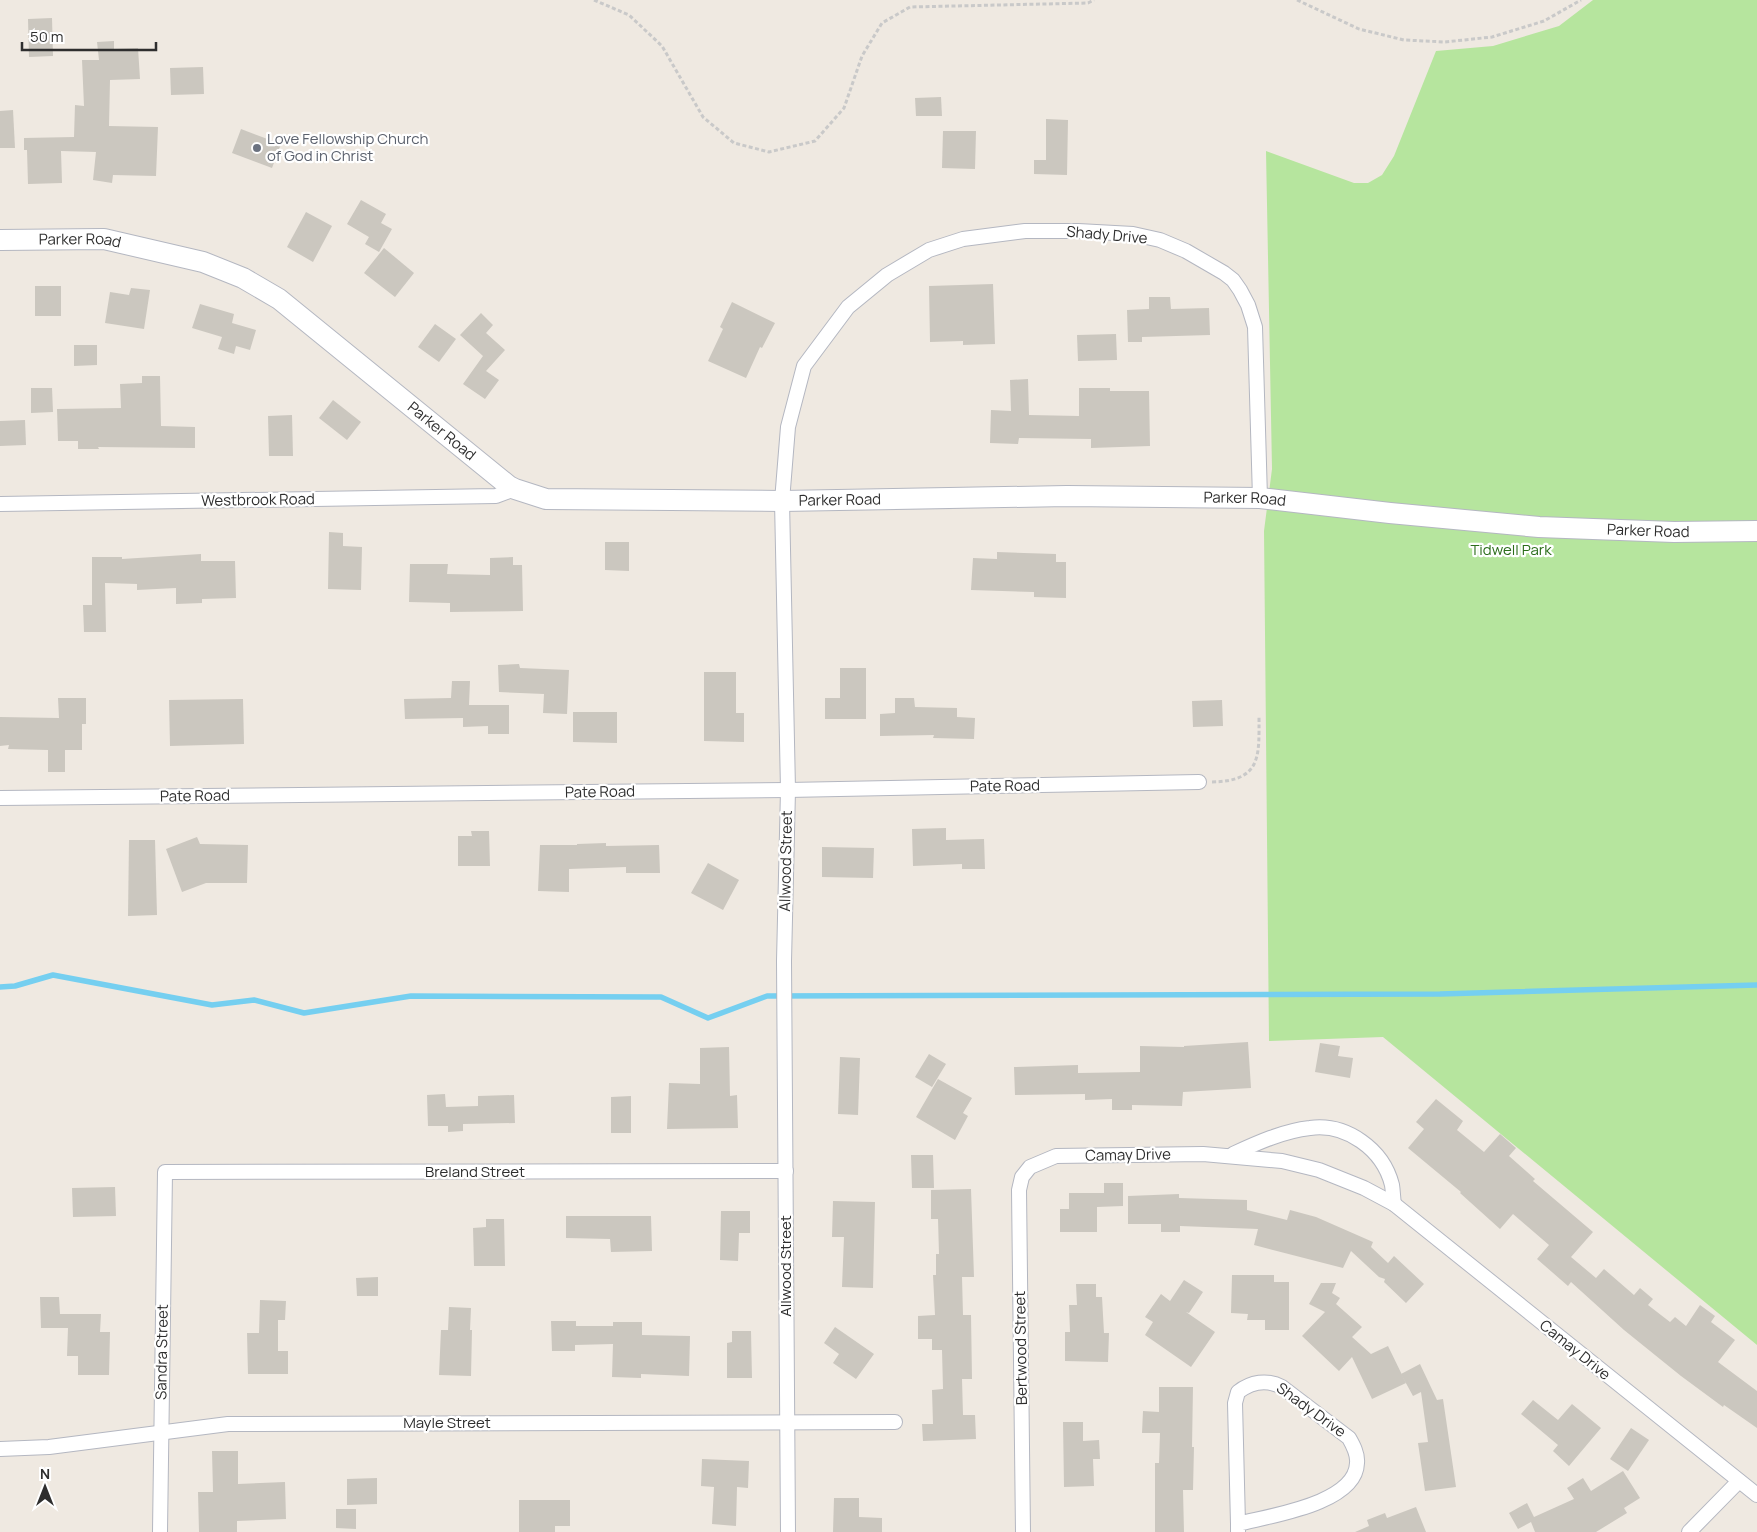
<svg xmlns="http://www.w3.org/2000/svg" width="1757" height="1532" font-family="Manrope,sans-serif">
<style>
.green{fill:#b6e59e}
.lines{fill:none;stroke-linecap:round;stroke-linejoin:round}
.stream{stroke:#75cff0;stroke-width:5.5}
.building{fill:#cbc7bf}
.minor-casing{stroke:#b4b7c1;stroke-width:16}
.secondary-casing{stroke:#b4b7c1;stroke-width:22}
.path{stroke:#c9c9c9;stroke-width:3;stroke-dasharray:4 2.5;stroke-linecap:butt}
.minor{stroke:#fff;stroke-width:14}
.secondary{stroke:#fff;stroke-width:20}
.worship-dot{fill:#6b7280;stroke:#fff;stroke-width:2}
.labels{text-anchor:middle;stroke-width:4.5;stroke-linejoin:round;paint-order:stroke}
.worship-label{font-size:15px;fill:#5b616d;stroke:#fff;text-anchor:start}
.street-label{font-size:15px;fill:#2e2e2e;stroke:#fff}
.park-label{font-size:15px;fill:#2c6e1b;stroke:#fff}
</style>
<rect width="100%" height="100%" fill="#efe9e1"/>
<!-- green -->
<path class="green" d="M1593,0H1757V1345L1383,1037L1269,1041L1264,531L1272,469L1266,151L1354,183H1368L1382,175L1394,156L1436,51L1493,46L1559,26Z"/>
<g class="lines">
<!-- stream -->
<path class="stream" d="M0,987L15,986L53,975L212,1005L254,1000L304,1013L411,996L661,997L708,1018L767,996L1440,994L1757,985"/>
</g>
<!-- building -->
<g class="building">
<path d="M52,18L53,56L29,57L28,19Z"/>
<path d="M114,41V49L138,48L140,79L110,80L109,126L158,127L156,176L113,175L112,183L93,180L96,152L61,151L62,183L28,184L27,150H24V138L74,137L75,105L84,106L82,60H99L97,42Z"/>
<path d="M203,67L204,94L171,95L170,68Z"/>
<path d="M941,97L942,116H916L915,98Z"/>
<path d="M13,110L15,148H0V111Z"/>
<path d="M1046,119L1068,120L1067,175L1034,174V160H1046Z"/>
<path d="M241,129L281,144L272,168L232,153Z"/>
<path d="M943,131H976L975,169L942,168Z"/>
<path d="M361,200L386,214L381,223L392,229L379,252L365,244L369,237L347,224Z"/>
<path d="M306,212L332,226L313,262L287,247Z"/>
<path d="M384,248L414,273L395,297L364,273Z"/>
<path d="M993,284L995,344L963,345V341L930,342L929,286Z"/>
<rect x="35" y="286" width="26" height="30"/>
<path d="M131,288L150,290L144,329L105,323L110,292L129,295Z"/>
<path d="M1149,297H1170L1171,309L1209,308L1210,335L1142,337V342H1128L1127,310L1149,309Z"/>
<path d="M732,302L775,323L762,348L760,347L746,378L708,361L723,329L720,327Z"/>
<path d="M200,304L234,314L232,323L256,330L250,350L236,346L234,354L218,349L222,337L192,328Z"/>
<path d="M481,313L493,325L486,333L505,350L486,371L499,380L485,399L463,384L483,356L460,335Z"/>
<path d="M435,324L456,339L439,362L418,347Z"/>
<path d="M1116,334L1117,360L1078,361L1077,335Z"/>
<path d="M74,345H97V365L74,366Z"/>
<path d="M142,376H160L161,426L195,427V448L98,447L99,449H78V441H58L57,409L121,408L120,384L142,383Z"/>
<path d="M1028,379L1029,415L1079,416V388H1110V391H1149L1150,446L1091,448V439L1019,438L1018,444L990,443L991,410L1011,411L1010,380Z"/>
<path d="M31,388H52L53,412L31,413Z"/>
<path d="M333,400L361,422L347,440L319,418Z"/>
<path d="M292,415L293,456H269L268,416Z"/>
<path d="M25,420L26,445L0,446V421Z"/>
<path d="M329,532L343,533V546L362,547L361,590L328,589Z"/>
<path d="M605,542H629V571L605,570Z"/>
<path d="M997,552L1056,554V562H1066V598L1034,597V592L971,590L973,558L997,559Z"/>
<path d="M201,554V561H235L236,598L202,599V603L176,604V588L137,590V584L105,583L106,632H84L83,605H92V557H122V559Z"/>
<path d="M513,557V565H522L523,611L450,612V603L409,602L410,564H448L447,574L490,575V558Z"/>
<path d="M519,664L520,668L569,670L567,714L543,713L544,694L499,692L498,665Z"/>
<path d="M840,668H866V719H825V698H840Z"/>
<path d="M704,672H736V713H744V742L704,741Z"/>
<path d="M452,681H470L469,705H509V734H488V726L463,727V718L405,719L404,699L451,698Z"/>
<path d="M58,698H86V724H82V750H65V772H48V750L8,749L9,745L0,746V717L59,718Z"/>
<path d="M895,698H914L915,707L957,708V717L975,718L974,739L933,738L934,735L880,736V714L895,713Z"/>
<path d="M243,699L244,744L170,746L169,700Z"/>
<path d="M1222,700L1223,726L1193,727L1192,701Z"/>
<path d="M573,712H617V743L573,742Z"/>
<path d="M946,828V840L984,839L985,869H962V864L913,866L912,829Z"/>
<path d="M471,831H489L490,866H458V836H472Z"/>
<path d="M197,837L200,844L248,845L247,883H206L182,892L166,849Z"/>
<path d="M129,840H155L157,915L128,916Z"/>
<path d="M606,843V846L659,845L660,873H626V867L569,869V892L538,891L540,845H577V844Z"/>
<path d="M822,847L874,848L873,878L822,877Z"/>
<path d="M708,863L739,880L723,910L691,893Z"/>
<path d="M1248,1042L1251,1088L1183,1092L1182,1106L1132,1105V1110H1112V1099L1085,1100V1094L1015,1095L1014,1067L1078,1065V1073L1140,1072V1046L1184,1047V1046Z"/>
<path d="M1320,1043L1340,1046L1338,1056L1353,1058L1350,1078L1315,1072Z"/>
<path d="M729,1047L730,1096L737,1095L738,1128L667,1129L669,1083L700,1084V1048Z"/>
<path d="M929,1054L946,1064L932,1087L915,1077Z"/>
<path d="M840,1057L860,1058L858,1115L838,1114Z"/>
<path d="M938,1079L972,1098L963,1113L968,1116L955,1140L916,1117Z"/>
<path d="M445,1094L446,1107L478,1106V1096L514,1095L515,1123L463,1124V1131L448,1132V1126H428L427,1095Z"/>
<path d="M631,1096V1133H611V1097Z"/>
<path d="M1436,1099L1463,1121L1457,1130L1484,1152L1500,1134L1516,1148L1509,1156L1535,1179L1533,1181L1593,1232L1571,1257L1596,1278L1604,1269L1634,1295L1640,1288L1653,1299L1648,1305L1670,1322L1675,1317L1686,1326L1700,1305L1715,1316L1711,1322L1735,1340L1718,1362L1757,1391V1428L1724,1405L1723,1407L1681,1376L1624,1330L1571,1282L1568,1286L1537,1259L1549,1245L1513,1214L1500,1229L1460,1193L1461,1192L1408,1148L1424,1129L1416,1122Z"/>
<path d="M911,1155H933L934,1188H912Z"/>
<path d="M1104,1183H1123V1206L1097,1207V1232H1060V1209H1069V1193H1104Z"/>
<path d="M115,1187L116,1216L73,1217L72,1188Z"/>
<path d="M971,1189L974,1277H962L963,1315H971L972,1379H962L963,1415H975L976,1439L923,1441L922,1424H933L932,1390L943,1389L942,1350H932V1339H918V1316L935,1315L933,1275H936V1254H939L938,1219H931V1190Z"/>
<path d="M1179,1194V1198L1247,1200V1210L1287,1220L1290,1210L1316,1217L1373,1242L1371,1247L1388,1263L1394,1256L1424,1284L1406,1303L1384,1282L1385,1279L1379,1277L1351,1251L1343,1268L1254,1245L1258,1229L1180,1226V1232H1161V1224H1128V1196Z"/>
<path d="M833,1201L875,1202L873,1288L842,1287L844,1237H832Z"/>
<path d="M721,1211H750V1233H739L738,1261L720,1260Z"/>
<path d="M566,1216H651L652,1251L611,1252L610,1239L566,1238Z"/>
<path d="M486,1219H504L505,1266H474L473,1228L486,1227Z"/>
<path d="M1232,1275H1274V1282H1289V1330H1265V1320H1247L1248,1314L1231,1313Z"/>
<path d="M378,1277V1296H357L356,1278Z"/>
<path d="M1184,1280L1203,1292L1189,1313L1186,1312L1215,1332L1191,1367L1145,1335L1153,1322L1145,1317L1161,1294L1170,1301Z"/>
<path d="M1321,1283H1336L1332,1293L1340,1298L1336,1304L1362,1327L1352,1337L1371,1354L1388,1346L1406,1383L1372,1399L1352,1357L1339,1371L1302,1336L1325,1312L1309,1304Z"/>
<path d="M1076,1284H1096V1297H1102L1104,1333H1109L1108,1362L1065,1361V1332H1070L1069,1305H1077Z"/>
<path d="M40,1297H59L60,1314H101L100,1332H110L109,1375H78V1356H67L68,1328H41Z"/>
<path d="M260,1300L286,1301L285,1320H278V1351H288V1374H248L247,1333H259Z"/>
<path d="M449,1307L471,1308L470,1330H472L471,1376L439,1375L441,1330H448Z"/>
<path d="M551,1321H576V1326H613V1322H642V1335L690,1336L689,1376L641,1374V1378L612,1377L613,1344L575,1345V1351H552Z"/>
<path d="M835,1327L874,1354L856,1379L833,1363L839,1354L824,1343Z"/>
<path d="M732,1331H751L752,1378H727V1343L732,1342Z"/>
<path d="M1420,1364L1437,1400L1443,1399L1456,1487L1425,1491L1418,1443L1428,1442L1421,1392L1413,1396L1401,1374Z"/>
<path d="M1159,1387H1193L1192,1447H1194L1193,1490H1183L1184,1532H1155V1463H1159L1160,1433H1142L1143,1411L1159,1412Z"/>
<path d="M1533,1400L1558,1420L1572,1404L1601,1428L1569,1466L1553,1451L1558,1445L1521,1414Z"/>
<path d="M1063,1422H1083V1441L1099,1440L1100,1459H1093L1094,1486L1064,1487Z"/>
<path d="M1631,1428L1649,1440L1628,1471L1610,1459Z"/>
<path d="M212,1451H238V1484L285,1482L286,1519L237,1521V1532H199L198,1492H213Z"/>
<path d="M702,1459L749,1461L748,1488L737,1487L736,1526L712,1524L714,1487L701,1486Z"/>
<path d="M1623,1471L1640,1498L1624,1508L1627,1513L1596,1532H1535L1531,1522L1518,1529L1509,1513L1527,1503L1534,1517L1574,1499L1567,1488L1583,1478L1591,1491Z"/>
<path d="M377,1478V1504L347,1505V1479Z"/>
<path d="M834,1498H859V1517L882,1518V1532H833Z"/>
<path d="M519,1500H570V1526H555V1532H519Z"/>
<path d="M1416,1507L1426,1532H1355L1369,1526L1367,1520L1385,1513L1387,1518Z"/>
<path d="M336,1509H356V1529L336,1528Z"/>
</g>
<g class="lines">
<!-- minor casing -->
<g class="minor-casing">
<g id="minor">
<path d="M0,504L496,496L515,489"/>
<path d="M0,798L788,790L1199,782"/>
<path d="M1233,1154C1257,1143 1283,1131 1310,1128C1346,1123 1383,1149 1392,1185C1393,1191 1393,1198 1394,1204"/>
<path d="M0,1449L49,1447L228,1424L895,1422"/>
<path d="M1238,1524C1268,1516 1356,1504 1357,1463C1358,1454 1353,1445 1349,1438L1282,1387C1267,1379 1251,1382 1238,1392L1235,1403L1238,1524V1532"/>
<path d="M160,1532L165,1172L786,1171"/>
<path d="M788,1532L784,961L788,790L782,501L788,427L804,366L848,307L887,275L929,250L963,239L1025,231H1078L1133,234L1160,240L1186,251L1224,273L1233,280L1240,290L1248,305L1255,327L1260,498"/>
<path d="M1023,1532L1019,1190L1022,1177L1030,1167L1056,1156L1203,1154L1282,1161L1319,1170L1364,1188L1394,1204L1757,1495"/>
<path d="M1689,1532L1739,1481"/>
</g>
</g>
<!-- secondary casing -->
<g class="secondary-casing">
<g id="secondary">
<path id="s1" d="M0,240L104,239L203,262L243,278L279,299L509,486L515,489L546,499L782,501L1067,496L1260,498L1390,513L1539,527L1674,532L1757,531"/>
</g>
</g>
<!-- path -->
<g class="path">
<path d="M594,0L629,15L662,46L703,117L734,143L769,152L815,141L844,108L862,56L882,23L910,7L1088,3L1094,0"/>
<path d="M1297,0L1359,29L1404,40L1445,42L1492,37L1544,21L1581,0"/>
<path d="M1212,782C1262,781 1259,756 1259,716"/>
</g>
<!-- minor -->
<use href="#minor" class="minor"/>
<!-- secondary -->
<use href="#secondary" class="secondary"/>
</g>
<!-- markers -->
<circle class="worship-dot" cx="257" cy="148" r="5"/>
<g class="labels">
<!-- worship labels -->
<g class="worship-label">
<text x="267" y="144">Love Fellowship Church<tspan x="267" dy="17">of God in Christ</tspan></text>
</g>
<!-- street labels -->
<g class="street-label">
<text transform="translate(1107 235) rotate(5)" y="5">Shady Drive</text>
<text dy="5" stroke="none"><textPath href="#s1" startOffset="80">Parker Road</textPath></text>
<text dy="5" stroke="none"><textPath href="#s1" startOffset="500">Parker Road</textPath></text>
<text transform="translate(258 500) rotate(-1)" y="5">Westbrook Road</text>
<text dy="5" stroke="none"><textPath href="#s1" startOffset="920">Parker Road</textPath></text>
<text dy="5" stroke="none"><textPath href="#s1" startOffset="1325">Parker Road</textPath></text>
<text dy="5" stroke="none"><textPath href="#s1" startOffset="1730">Parker Road</textPath></text>
<text transform="translate(1005 786) rotate(-1)" y="5">Pate Road</text>
<text transform="translate(600 792) rotate(-1)" y="5">Pate Road</text>
<text transform="translate(195 796) rotate(-1)" y="5">Pate Road</text>
<text transform="translate(786 861) rotate(-89)" y="5">Allwood Street</text>
<text transform="translate(1128 1155) rotate(-1)" y="5">Camay Drive</text>
<text x="475" y="1177">Breland Street</text>
<text transform="translate(786 1266) rotate(-90)" y="5">Allwood Street</text>
<text transform="translate(1021 1348) rotate(-91)" y="5">Bertwood Street</text>
<text transform="translate(1575 1350) rotate(39)" y="5">Camay Drive</text>
<text transform="translate(162 1352) rotate(-89)" y="5">Sandra Street</text>
<text transform="translate(1311 1410) rotate(36)" y="5">Shady Drive</text>
<text x="447" y="1428">Mayle Street</text>
</g>
<!-- park labels -->
<g class="park-label">
<text x="1511" y="555">Tidwell Park</text>
</g>
</g>
<!-- north arrow -->
<g transform="translate(45 1487)" stroke="#ffffff" stroke-width="4" paint-order="stroke">
<path d="M0-4L9 19L0 12L-9 19Z" fill="#2e2e2e"/>
<text y="-8" font-size="14" font-weight="bold" text-anchor="middle" fill="#2e2e2e">N</text>
</g>
<!-- scale -->
<path d="M22 42v8h134v-8" fill="none" stroke="#2e2e2e" stroke-width="2.5"/>
<text x="30" y="42" font-size="15" fill="#2e2e2e" stroke="#ffffff" stroke-width="4" paint-order="stroke">50 m</text>
</svg>
